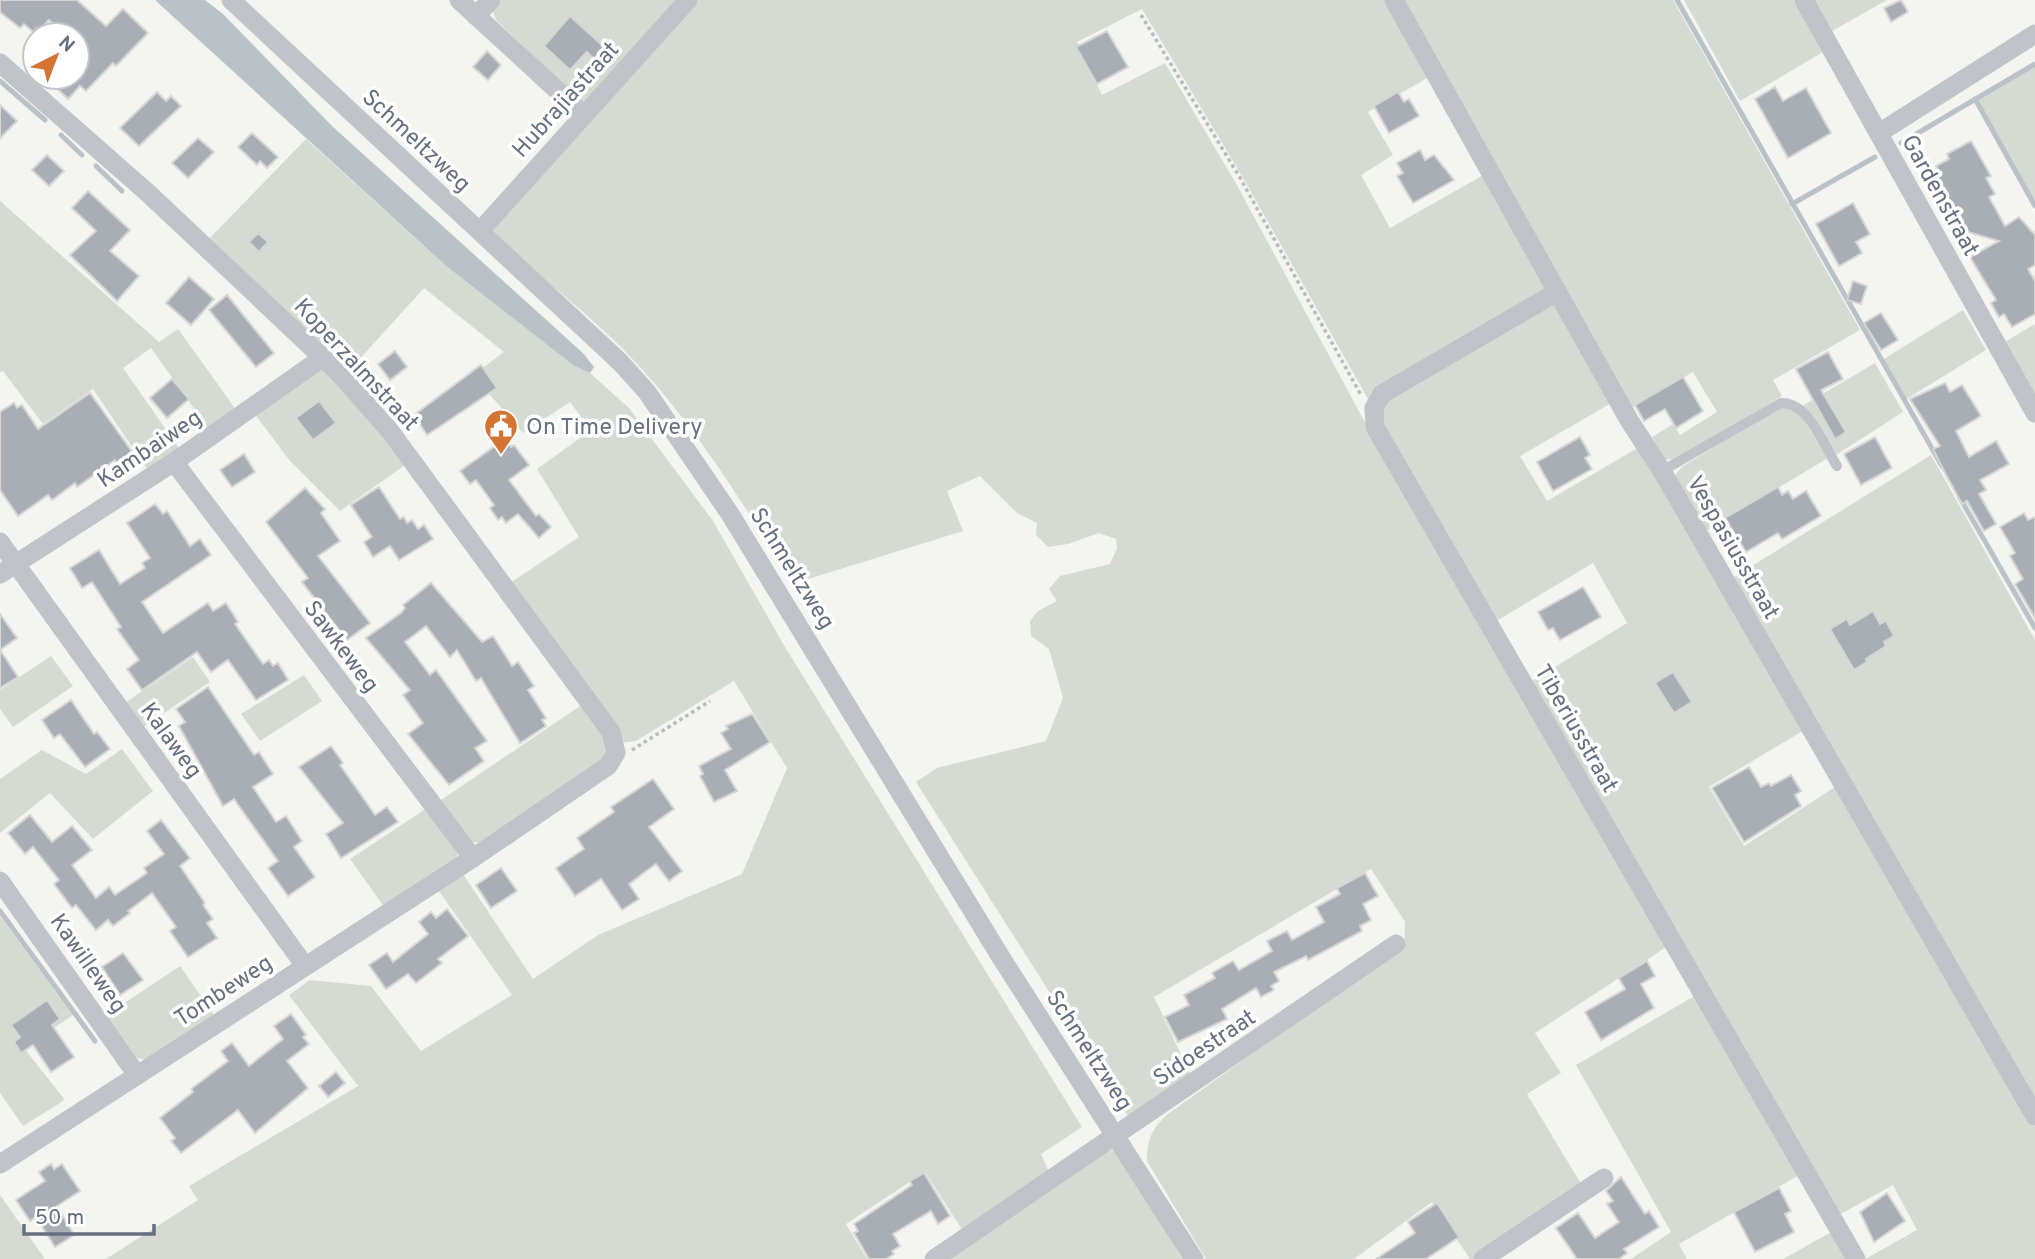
<svg xmlns="http://www.w3.org/2000/svg" width="2035" height="1259" font-family="Overpass,sans-serif">
<style>
.green{fill:#d5dbd3}
.water{fill:#bac2c8}
.lines{fill:none;stroke-linecap:round;stroke-linejoin:round}
.stream{stroke:#bac2c8;stroke-width:5}
.building{fill:#a9aeb5;stroke:#d6d6d4;stroke-width:2}
.path{stroke:#b8babd;stroke-width:3.5;stroke-dasharray:3.5 3.5;stroke-linecap:butt}
.lane{stroke:#c0c3c7;stroke-width:10}
.street{stroke:#c0c3c7;stroke-width:19}
.labels{text-anchor:middle;stroke-width:7;stroke-linejoin:round;paint-order:stroke}
.street-label{font-size:23px;fill:#667080;stroke:#fff}
.poi-label{font-size:23px;fill:#667080;stroke:#fff;text-anchor:start}
</style>
<rect width="100%" height="100%" fill="#f4f5f1"/>
<!-- green -->
<g class="green">
<path d="M501,0H681L592,97L582,103L496,20L493,12Z"/>
<path d="M695,0H1386L1431,76L1368,112L1393,155L1361,175L1390,228L1487,173L1548,288L1374,401L1368,399L1242,176L1142,9L1077,42L1102,95L1165,63L1238,187L1381,452L1668,946L1535,1033L1561,1073L1527,1094L1581,1184L1480,1259H1470L1432,1202L1354,1259H1206L1147,1161C1147,1139 1152,1128 1168,1114L1374,966L1404,949L1405,922L1371,869L1154,997L1191,1076L1128,1116L916,782L937,768L1046,741L1063,698L1049,649L1031,636L1030,621L1038,611L1057,601L1049,589L1060,576L1110,564L1117,548L1116,539L1099,533L1068,544L1048,547L1036,535L1037,523L1017,513L980,476L947,491L963,531L792,584C743,502 691,419 624,350C583,309 535,273 491,235L492,223Z"/>
<path d="M1399,0H1673L1860,330L1773,380L1782,396L1678,460L1664,459L1652,437L1673,424L1680,435L1717,412L1693,372L1630,409Z"/>
<path d="M1684,0H1794L1823,52L1740,101Z"/>
<path d="M1814,0H1887L1832,31Z"/>
<path d="M2035,64V206L1975,99Z"/>
<path d="M306,139L445,265L574,366L590,373L629,408L713,521L785,647L1082,1127L1041,1154L1048,1170L963,1231L925,1172L846,1224L867,1259H106L198,1200L189,1186L358,1086L289,995L310,980L371,986L421,1051L512,995L436,887L461,871L533,979L598,935L742,874L787,768L734,681L636,741L620,743L510,583L579,537L537,469L591,430L570,402L523,433L473,375L504,352L424,288L347,373L208,240Z"/>
<path d="M0,201L159,342L178,329L237,411L210,431L151,348L123,368L181,451L149,472L93,389L43,424L3,371L0,372Z"/>
<path d="M1550,304L1555,305L1613,402L1520,456L1547,501L1641,446L1806,729L1709,787L1744,846L1838,785L2035,1127V1259H1865L1917,1230L1893,1185L1839,1215L1530,682L1627,623L1593,563L1495,622L1382,429L1380,405Z"/>
<path d="M1963,310L1986,350L1905,400L1882,360Z"/>
<path d="M2035,324V400L2003,343Z"/>
<path d="M1875,363L1903,412L1833,457L1802,406Z"/>
<path d="M321,369L331,374L408,463L340,511L290,461L253,412Z"/>
<path d="M1783,406L1800,413L1828,458L1706,531L1676,482V474L1683,466Z"/>
<path d="M1931,455L2035,640V1102L1731,579Z"/>
<path d="M51,656L73,686L13,727L0,709V690Z"/>
<path d="M193,657L210,682L142,728L125,703Z"/>
<path d="M304,675L322,701L260,741L241,714Z"/>
<path d="M586,702C601,724 614,740 601,766L483,843L473,842L438,802Z"/>
<path d="M122,749L153,791L93,839L50,793L0,833V779L42,750L86,774Z"/>
<path d="M427,808L459,851L457,857L385,908L350,859Z"/>
<path d="M0,916L73,1015L24,1048L65,1100L23,1126L0,1093Z"/>
<path d="M180,966L216,1018L145,1060L137,1058L105,1016Z"/>
<path d="M1698,994L1801,1174L1679,1244L1687,1259H1631L1671,1232L1576,1065Z"/>
<path d="M1113,1150L1120,1156L1182,1259H945L1104,1152Z"/>
<path d="M0,1195L45,1259H0Z"/>
<path d="M1833,1231L1849,1259H1783Z"/>
</g>
<!-- water -->
<path class="water" d="M155,0H205L223,14L332,126L584,354L594,367L590,373L574,366L445,265Z"/>
<g class="lines">
<!-- stream -->
<g class="stream">
<path d="M1677,0L1942,466"/>
<path d="M0,81L45,120"/>
<path d="M1975,99L2035,206"/>
<path d="M61,135L82,155"/>
<path d="M1901,143L2035,64"/>
<path d="M96,166L122,191"/>
<path d="M1792,204L1875,157"/>
<path d="M1960,498L2035,628"/>
<path d="M0,911L95,1041"/>
</g>
</g>
<!-- building -->
<g class="building">
<path d="M0,0H77L106,26L123,9L148,33L116,66L113,63L86,91L80,86L68,99L45,77H77V35H66L49,20L39,31L37,28L33,32L24,24L20,28L0,12Z"/>
<path d="M1901,0L1908,12L1891,22L1884,8Z"/>
<path d="M570,16L605,48L594,59L587,52L570,70L544,46Z"/>
<path d="M1107,31L1128,67L1097,84L1076,47Z"/>
<path d="M487,51L501,65L488,80L473,67Z"/>
<path d="M1775,87L1783,101L1806,88L1831,133L1788,158L1755,99Z"/>
<path d="M157,92L166,101L171,96L181,106L139,146L120,128Z"/>
<path d="M1398,92L1404,102L1409,99L1419,116L1389,133L1374,106Z"/>
<path d="M0,105L17,121L0,138Z"/>
<path d="M252,133L278,157L267,168L260,161L257,165L238,147Z"/>
<path d="M198,138L214,152L188,178L172,163Z"/>
<path d="M1971,141L1991,176L1986,178L1995,194L1989,197L2005,226L2019,217L2035,235V265L2028,269L2035,281V314L2012,327L2004,314L1999,317L1991,303L1996,300L1970,257L1999,241L1954,228L1957,217L1933,172L1938,169L1936,166L1949,159L1947,154Z"/>
<path d="M1420,150L1425,160L1434,155L1454,180L1413,203L1397,176L1403,173L1397,163Z"/>
<path d="M47,155L64,171L49,186L32,170Z"/>
<path d="M88,191L130,230L110,251L139,276L117,301L70,255L96,231L72,208Z"/>
<path d="M1853,203L1870,234L1856,242L1862,253L1839,266L1816,224Z"/>
<path d="M258,233L268,242L259,252L249,242Z"/>
<path d="M189,277L214,299L191,325L166,303Z"/>
<path d="M1853,281L1867,286L1861,304L1847,300Z"/>
<path d="M227,295L274,353L256,367L209,310Z"/>
<path d="M1881,313L1898,340L1881,350L1864,323Z"/>
<path d="M395,351L407,367L390,380L378,364Z"/>
<path d="M1828,352L1843,379L1821,390L1846,432L1835,439L1796,369Z"/>
<path d="M481,365L497,388L427,435L414,415Z"/>
<path d="M1683,377L1703,411L1676,428L1665,409L1644,421L1635,405Z"/>
<path d="M172,379L189,399L167,418L150,398Z"/>
<path d="M1945,383L1950,392L1962,385L1981,416L1956,431L1969,457L1996,441L2009,464L1980,480L1986,490L1979,494L1996,524L1984,531L1967,501L1962,504L1944,471L1933,449L1940,446L1910,399Z"/>
<path d="M90,393L133,453L116,463L115,460L77,487L75,483L52,500L48,495L18,516L0,490V412L14,403L17,408L22,405L38,429Z"/>
<path d="M319,401L336,423L313,440L296,418Z"/>
<path d="M1580,437L1590,455L1585,458L1592,469L1553,491L1537,462Z"/>
<path d="M1875,437L1892,468L1861,485L1844,454Z"/>
<path d="M505,439L511,447L514,445L529,465L509,480L536,516L539,514L551,527L539,538L518,514L506,523L502,517L498,520L490,508L494,505L476,480L470,484L460,471Z"/>
<path d="M244,454L255,472L232,487L220,470Z"/>
<path d="M379,487L400,519L404,517L407,523L412,520L418,529L424,525L433,539L399,560L390,546L373,557L364,542L372,537L351,505Z"/>
<path d="M1778,487L1782,495L1788,491L1793,499L1806,491L1821,516L1782,539L1778,533L1746,552L1725,518Z"/>
<path d="M305,488L325,509L321,513L340,541L318,556L370,623L347,640L302,582L308,578L266,522Z"/>
<path d="M155,504L163,514L167,511L190,546L200,539L211,555L142,602L163,633L208,603L213,611L226,603L238,622L235,624L263,664L269,660L273,666L278,663L288,680L256,700L228,660L211,672L197,652L142,690L127,669L139,660L117,629L121,627L92,582L82,588L70,568L99,550L120,584L145,568L142,563L150,558L127,523Z"/>
<path d="M2024,513L2028,520L2035,517V618L2015,584L2023,579L2010,556L2015,553L2000,527Z"/>
<path d="M431,583L482,642L493,636L512,666L518,662L534,686L528,690L546,718L542,720L546,726L520,743L481,678L476,681L457,650L450,657L426,626L405,642L430,675L436,670L487,741L475,748L484,761L449,785L408,734L423,723L403,695L410,690L366,638L401,613L405,608L403,605Z"/>
<path d="M1583,587L1601,617L1560,640L1553,628L1548,630L1538,612Z"/>
<path d="M1873,611L1880,624L1886,621L1894,636L1884,642L1886,646L1866,659L1867,662L1854,670L1830,629L1847,619L1850,625Z"/>
<path d="M0,614L17,638L0,650L18,677L0,688Z"/>
<path d="M1673,672L1692,702L1674,713L1655,683Z"/>
<path d="M208,687L254,755L259,752L273,774L253,787L276,822L286,816L302,841L294,847L315,877L288,896L268,868L278,861L234,799L223,806L179,726L185,722L176,709Z"/>
<path d="M71,700L94,734L97,732L110,749L85,767L60,734L54,738L42,720Z"/>
<path d="M752,714L770,742L725,770L737,791L714,802L700,776L703,774L699,766L731,749L721,733L728,729L726,726Z"/>
<path d="M331,746L343,763L340,765L375,815L387,807L398,822L341,858L326,834L343,823L299,767Z"/>
<path d="M1749,767L1761,787L1769,783L1771,786L1791,775L1801,791L1795,795L1801,806L1744,842L1712,788Z"/>
<path d="M653,779L674,809L649,827L682,871L669,881L656,864L629,884L639,899L622,910L601,879L575,896L556,868L584,849L577,838L614,812L611,807Z"/>
<path d="M30,815L52,842L72,826L92,850L72,865L96,898L109,887L115,895L147,873L144,868L164,854L147,831L161,820L190,858L180,866L205,903L203,905L213,919L207,923L217,938L188,957L170,931L176,927L152,893L128,911L130,913L113,926L108,920L96,930L76,905L72,908L54,884L59,880L33,847L25,854L8,833Z"/>
<path d="M501,868L517,891L491,908L476,885Z"/>
<path d="M1365,873L1378,896L1363,904L1371,920L1360,926L1362,931L1308,960L1306,956L1274,972L1279,981L1271,986L1274,990L1261,997L1256,988L1222,1009L1227,1019L1178,1042L1165,1017L1189,1005L1184,995L1215,978L1212,973L1233,961L1239,970L1272,951L1267,941L1287,931L1292,940L1324,922L1316,907L1340,894L1337,888Z"/>
<path d="M447,909L468,936L438,959L442,963L416,983L408,974L386,989L369,965L387,953L393,962L428,934L419,922L431,912L436,918Z"/>
<path d="M123,953L143,980L120,995L102,967Z"/>
<path d="M1647,961L1655,976L1641,984L1654,1008L1601,1040L1585,1012L1625,989L1619,978Z"/>
<path d="M47,1000L60,1019L52,1025L74,1057L51,1072L33,1045L21,1053L14,1042L20,1037L11,1025Z"/>
<path d="M291,1014L306,1035L303,1037L309,1044L287,1061L308,1088L255,1133L238,1110L181,1153L171,1141L175,1138L160,1118L193,1092L191,1089L228,1061L221,1051L232,1043L249,1066L283,1039L274,1026Z"/>
<path d="M336,1072L345,1083L328,1097L319,1086Z"/>
<path d="M51,1164L54,1169L62,1164L80,1191L57,1206L74,1235L55,1247L36,1217L30,1221L16,1200L45,1181L39,1172Z"/>
<path d="M924,1173L950,1216L938,1224L931,1211L893,1234L900,1246L892,1251L894,1254L886,1259H869L854,1233L858,1231L854,1224L912,1185L910,1181Z"/>
<path d="M1621,1177L1645,1214L1649,1211L1659,1227L1624,1249L1627,1253L1619,1259H1577L1556,1228L1578,1213L1595,1238L1619,1222L1607,1204L1613,1201L1606,1191Z"/>
<path d="M1779,1188L1791,1211L1785,1214L1794,1232L1755,1252L1734,1212Z"/>
<path d="M1887,1193L1905,1221L1874,1242L1860,1212Z"/>
<path d="M1437,1203L1459,1237L1426,1259H1376L1415,1233L1408,1222Z"/>
</g>
<g class="lines">
<!-- path -->
<g class="path">
<path d="M1141,15L1239,176L1361,395"/>
<path d="M632,750L710,701"/>
</g>
<!-- lane -->
<path class="lane" d="M1662,471L1781,403C1809,402 1824,446 1837,466"/>
<!-- street -->
<g class="street">
<path d="M231,0L620,362L647,392L730,514L1002,959L1194,1259"/>
<path d="M459,0L583,114"/>
<path d="M1394,0L1629,420L1662,471L2035,1116"/>
<path d="M1804,0L2035,413"/>
<path d="M476,16L491,0"/>
<path d="M0,63L149,194L339,373L390,431L611,732L616,753L608,766L473,858L0,1164"/>
<path d="M1879,133L2035,34"/>
<path d="M480,231L688,0"/>
<path d="M1557,292L1382,394L1374,408L1375,427L1856,1259"/>
<path d="M174,462L473,858"/>
<path d="M0,542L305,966"/>
<path d="M0,574L174,462L322,358"/>
<path d="M0,881L137,1075"/>
<path d="M934,1259L1396,944"/>
<path d="M1483,1259L1604,1178"/>
</g>
</g>
<!-- icons -->
<defs>
<g id="civic-pin" transform="scale(1.75)"><path d="M0 17L-7.5 6A9.5 9.5 0 1 1 7.5 6Z" fill="#d37433" stroke="#fff"/><path d="M-.6-6.5H3V-4.5H.6V-3L4-1V1h2V6H-6V1h2V-1L-.6-3ZM-1.2 2.5V6h2.4V2.5Z" fill="#fff"/></g>
</defs>
<g fill-rule="evenodd">
<use href="#civic-pin" x="501" y="426"/>
</g>
<g class="labels">
<!-- street labels -->
<g class="street-label">
<text transform="translate(565 99) rotate(-48)" y="8">Hubrajiastraat</text>
<text transform="translate(417 140) rotate(43)" y="8">Schmeltzweg</text>
<text transform="translate(1941 195) rotate(61)" y="8">Gardenstraat</text>
<text transform="translate(357 364) rotate(47)" y="8">Koperzalmstraat</text>
<text transform="translate(149 448) rotate(-34)" y="8">Kambaiweg</text>
<text transform="translate(1734 547) rotate(60)" y="8">Vespasiusstraat</text>
<text transform="translate(793 568) rotate(58)" y="8">Schmeltzweg</text>
<text transform="translate(342 646) rotate(53)" y="8">Sawkeweg</text>
<text transform="translate(1577 728) rotate(60)" y="8">Tiberiusstraat</text>
<text transform="translate(172 740) rotate(54)" y="8">Kalaweg</text>
<text transform="translate(89 963) rotate(55)" y="8">Kawilleweg</text>
<text transform="translate(223 990) rotate(-33)" y="8">Tombeweg</text>
<text transform="translate(1204 1047) rotate(-34)" y="8">Sidoestraat</text>
<text transform="translate(1090 1050) rotate(57)" y="8">Schmeltzweg</text>
</g>
<!-- poi labels -->
<g class="poi-label">
<text x="526" y="434">On Time Delivery</text>
</g>
</g>
<!-- north arrow -->
<g transform="translate(56 56) rotate(42)"><circle r="33" fill="#ffffff" stroke="#c2c6cc" stroke-width="2"/>
<path d="M0-5L12 26L0 18L-12 26Z" fill="#d37433"/>
<text y="-10" font-size="19" font-weight="bold" text-anchor="middle" fill="#667080">N</text>
</g>
<!-- scale -->
<path d="M24 1224v10h130v-10" fill="none" stroke="#667080" stroke-width="3.5"/>
<text x="35" y="1224" font-size="21" fill="#667080" stroke="#ffffff" stroke-width="5" paint-order="stroke">50 m</text>
</svg>
